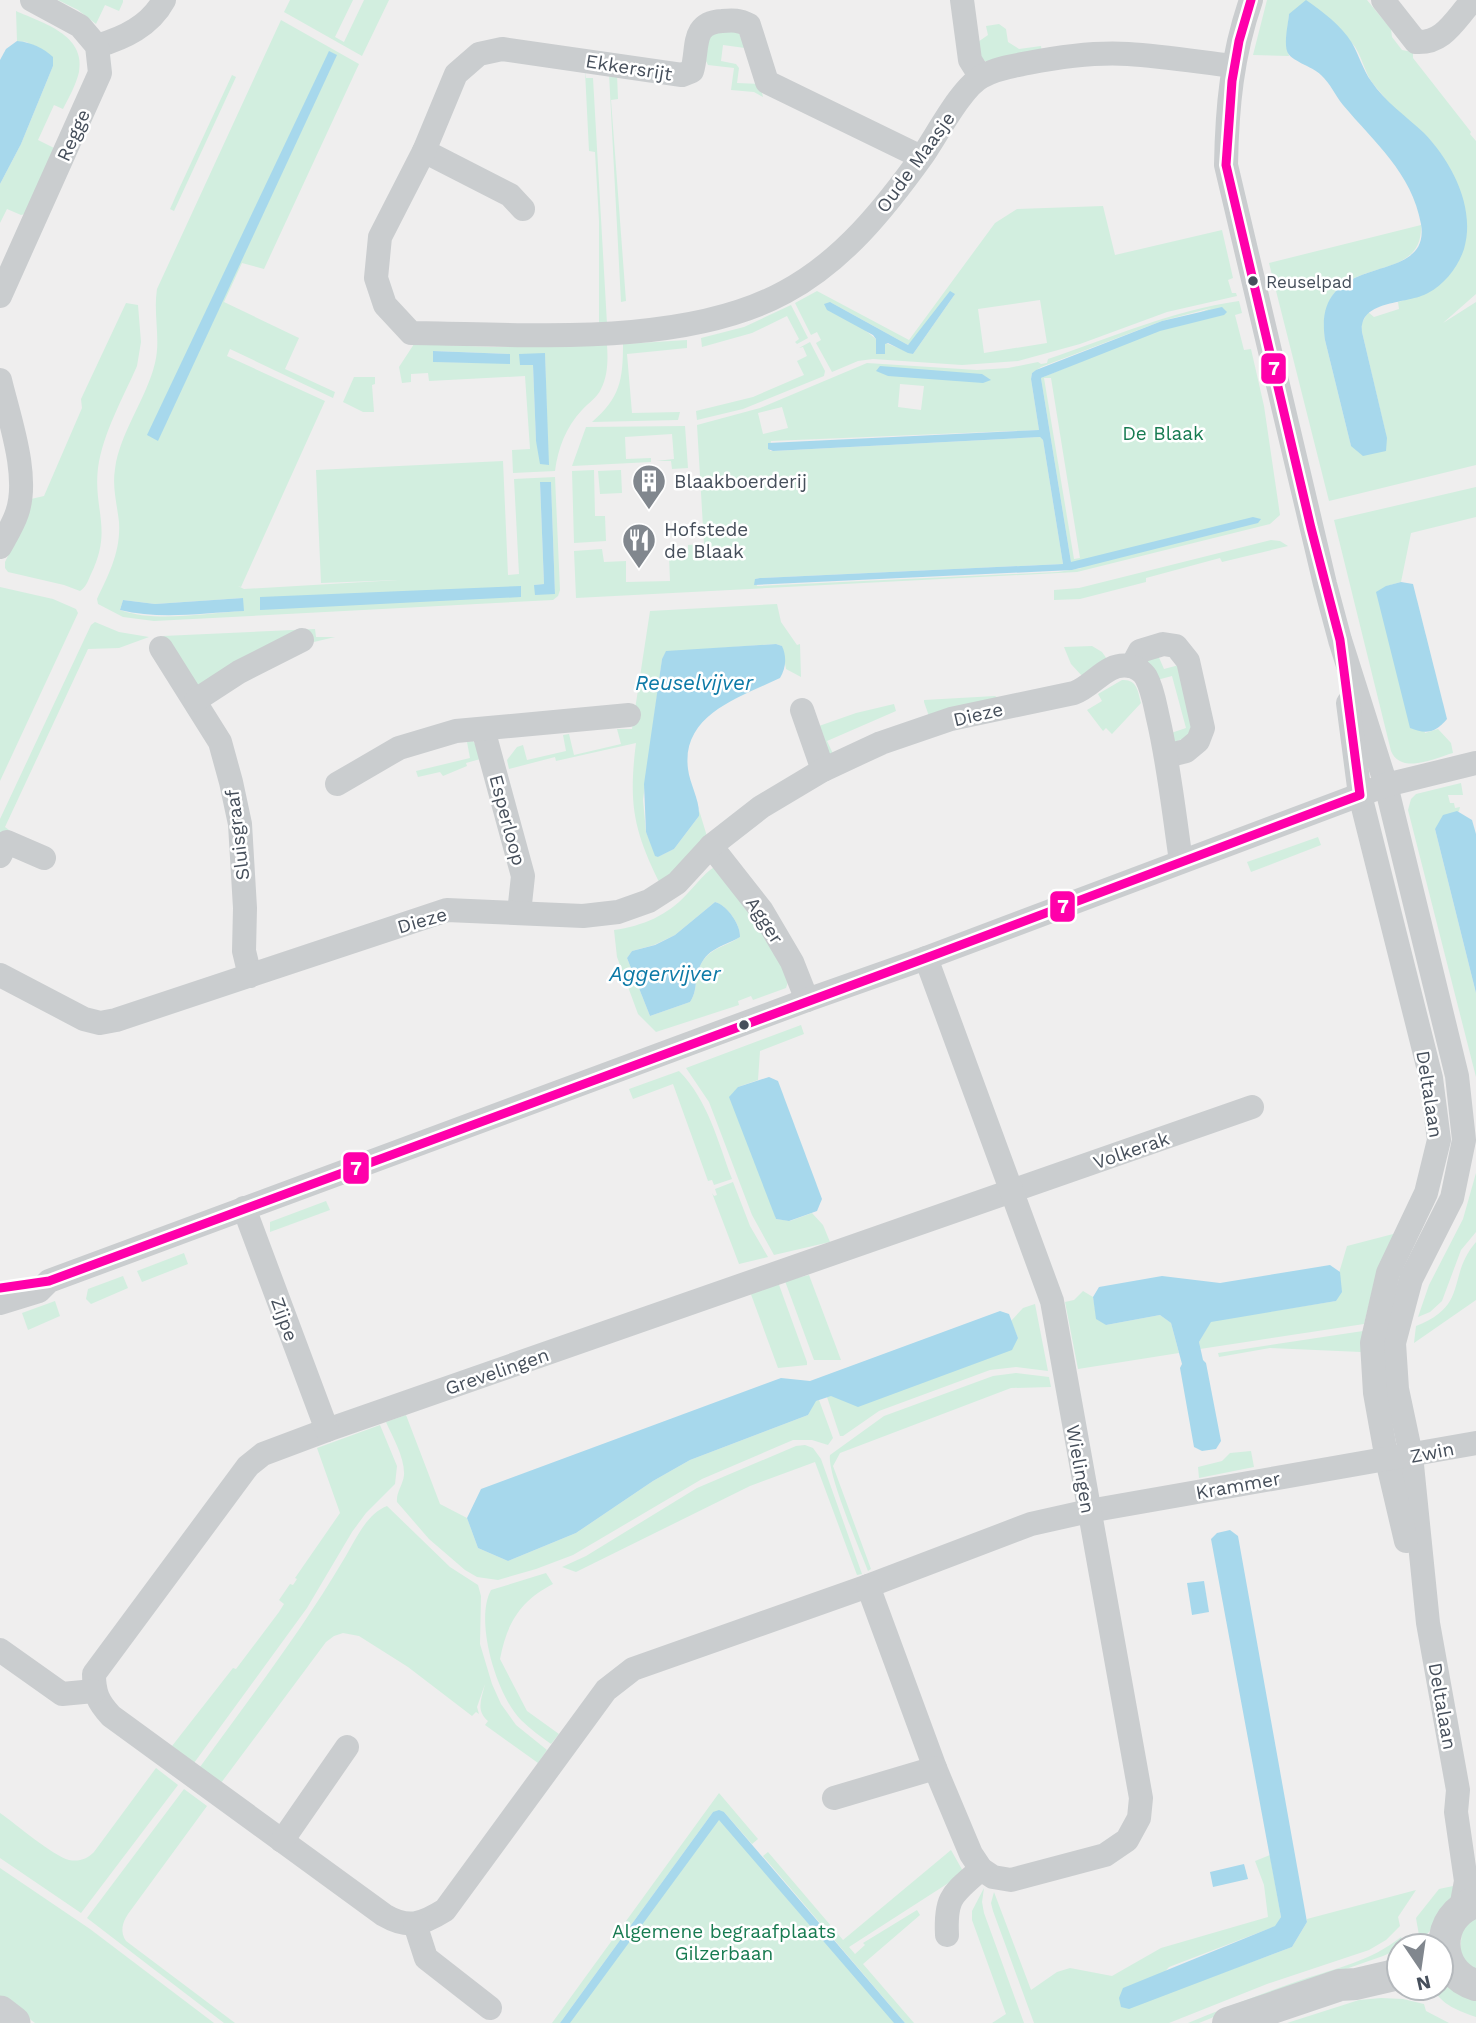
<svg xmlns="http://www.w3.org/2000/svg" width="1476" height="2023" font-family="'Work Sans',sans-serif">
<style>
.green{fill:#d2eedf;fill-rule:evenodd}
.water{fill:#a7d8ec}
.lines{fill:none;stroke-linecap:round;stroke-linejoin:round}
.minor{stroke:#cacdcf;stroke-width:24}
.tertiary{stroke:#cacdcf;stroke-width:32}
.secondary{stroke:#cccfd1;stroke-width:35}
.bus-1-casing{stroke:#fff;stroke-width:14}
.bus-1{stroke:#f0a;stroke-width:9}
.bus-dot{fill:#464f5b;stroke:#fff;stroke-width:2.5}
.labels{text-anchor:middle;stroke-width:5;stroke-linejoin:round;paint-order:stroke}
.bus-label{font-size:17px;fill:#464f5b;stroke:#fff;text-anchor:start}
.street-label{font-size:19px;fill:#464f5b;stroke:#fff}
.park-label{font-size:19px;fill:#177b51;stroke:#fff}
.poi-label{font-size:19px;fill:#464f5b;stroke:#fff;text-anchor:start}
.water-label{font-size:21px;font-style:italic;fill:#0d7aa7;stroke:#fff}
.line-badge{stroke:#fff;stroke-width:2.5}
.badge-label{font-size:19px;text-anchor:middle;font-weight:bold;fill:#fff}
</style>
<rect width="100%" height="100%" fill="#efeeee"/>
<!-- green -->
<g class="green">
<path d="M58,0H123V2L119,11L105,5L96,24L78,10Z"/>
<path d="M290,0H353L335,37L344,42L364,0H389L362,56L284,12Z"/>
<path d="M1267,0H1367L1391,29L1392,37L1402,50L1413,52V58L1471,132L1470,134L1476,141V294L1443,323L1476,302V465L1329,501L1269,263L1421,225C1424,293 1315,244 1325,340L1351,446L1386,435L1362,332V323L1368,312L1374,317L1399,309L1398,302C1476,281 1476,206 1434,145C1424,132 1411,123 1399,113C1390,105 1382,94 1374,85C1364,73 1362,54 1352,43C1345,35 1301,20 1289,14L1286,41L1289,56L1253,55Z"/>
<path d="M16,11C43,23 86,35 79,72C76,85 69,97 63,109L54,105L38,140L54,148L25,214L21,215L7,209L0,223V184L21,144L53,66L27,42L17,41Z"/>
<path d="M281,20L359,64L264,269L242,263L224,302L299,338L285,369L335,392L333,398L230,349L227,356L325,401L241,587L238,586L244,589L398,580L321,583L316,470L503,461L508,575L519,574L514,479L555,477L560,590L558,596L553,600L154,621L123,617L98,604L97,599C109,574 121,551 119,522C117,504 112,487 115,469C120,432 146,400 155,363C161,339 153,314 157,289ZM540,482H551L555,594L534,585L544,584ZM243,598V611C204,613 157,623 120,610L123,600L155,604Z"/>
<path d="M999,24L1006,29L1008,42L1019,49L1041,46L1042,54L988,62L977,58L975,44L988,35L986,26Z"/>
<path d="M737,28L745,48L723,45L721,61L736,64L739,68L737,83L760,84L763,97L754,92L731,90L734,68L708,65L706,61L709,33Z"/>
<path d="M585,71L586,78H593L607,324H599V221L595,152L589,151Z"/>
<path d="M609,74L617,75L618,99L611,100L626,301L621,302Z"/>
<path d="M232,75L236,77L174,211L170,209L178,191Z"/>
<path d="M1103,206L1115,255L1222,230L1233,278L1228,280L1232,293H1236L1237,296L1167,312L1080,344L1018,361L962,365L873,359L858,361L832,372L816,343L821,340L817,332L811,335L795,303L817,291L909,340L995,223L1017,209ZM955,294L913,354L876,339L830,302L908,345ZM1040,300L1047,343L984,353L978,309Z"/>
<path d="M1239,301L1242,313L1235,315L1244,350L1251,349L1264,406L1280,515L1270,524L1077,572L576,598L574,551L602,549L604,562L626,561V582L670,581L669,557L688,556V545L704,544L697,425L760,408L867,363L977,370L1008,368L1038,362L1041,364L1047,363L1048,359C1111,338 1173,310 1239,301ZM1211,308L1041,378L1071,562L1082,568L1058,572L757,586L755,579L760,578L1063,564L1043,440L1040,437L773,451H770L771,441L1039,430L1031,379L1032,373L1041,367L1162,321ZM1044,378H1051L1080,558L1074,559ZM900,384L924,386L921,410L898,407ZM782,407L788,428L763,434L758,413Z"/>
<path d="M126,303L138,305L141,342L137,366C123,398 103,433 98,468C93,510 113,529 91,574C88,581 86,587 80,591L64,585L8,572L5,568V562L25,521L31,499L44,496L82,408L81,399Z"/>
<path d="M791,305L808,338L797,344L795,342L799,339L787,316L752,333L702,347L701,338L744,327Z"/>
<path d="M687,340V348L627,354L632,413L680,412L678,420L592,422C620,398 623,380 623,344Z"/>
<path d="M810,342L825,371L824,376L743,409L697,420L696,411L753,397L804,375L797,361L807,356L803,347L799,348Z"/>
<path d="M414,344L493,347L607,345C608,359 608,376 601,389C597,398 588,403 582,410C566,427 558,448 555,471L513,473L512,450L530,449L525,376L429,381L428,373L411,374V382L402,383L399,367ZM434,351L510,354V363L433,362ZM519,354H545L548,465L536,441L533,365Z"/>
<path d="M354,377H375V384L372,385L374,412H363L343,402Z"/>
<path d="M685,426L688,468L672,469L671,461H656L674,459L672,434L625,437L626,459L651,458V462L572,466L586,427Z"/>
<path d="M594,470L595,516H605L606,541L574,543L572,471Z"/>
<path d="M621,470L622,493L600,494L598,471Z"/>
<path d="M1476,487V517L1411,533L1401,582L1387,586L1425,733L1438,729L1451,743L1453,753C1435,758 1401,775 1391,751L1334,520Z"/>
<path d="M1271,540L1280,541L1288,546L1222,562L1220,558L1146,578V582L1080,599L1054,600V590L1079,588Z"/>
<path d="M0,587L53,599L76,609L78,613L0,781Z"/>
<path d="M777,604L781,622L797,645L800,644L801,677L786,669L782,646L776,644L666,652L662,659L643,800L646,832L658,857L674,849L699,816V810L709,843L662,888C634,832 628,806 636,743L556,761L555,757L509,769L507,760L517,747L523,745L527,760L566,751L563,735L569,734L574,755L621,744L617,729H632L650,611Z"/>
<path d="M95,622L119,632L149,637L119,648L88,649L5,827L13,833L0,858V819L91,625Z"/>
<path d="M315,629L316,637H335L301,645L200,691L163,636Z"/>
<path d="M1092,646L1102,652L1109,662L1083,677L1071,664L1064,647Z"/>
<path d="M1157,653L1164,669L1179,665L1193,734L1173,743L1171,733L1186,728L1172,676L1157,680L1148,665V656Z"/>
<path d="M1122,680C1137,679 1138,691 1141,703L1112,734L1106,728L1103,731L1087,710L1102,701L1098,694Z"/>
<path d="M995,696L998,698L930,719L924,702V700Z"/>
<path d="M894,704L896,711L827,741L835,758L829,761L819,726L856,713Z"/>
<path d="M473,741L484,758L466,763L467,766L443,776L440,772L418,777L416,771L470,758L467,742Z"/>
<path d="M1461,783L1463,795H1448L1450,803H1454L1455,808L1460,807L1459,811L1435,829L1476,993V1077L1408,810L1411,799L1416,794Z"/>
<path d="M1318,837L1321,845L1251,872L1247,862Z"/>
<path d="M720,864L793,979L788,982L786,988L753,1000L751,996L738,1001L739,1005L656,1032L638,1014L617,957L614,930C643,926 668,915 687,894C697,884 706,870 720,864ZM715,902C727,905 741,925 740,937C722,949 703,948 697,976C695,986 696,993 690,1002L650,1016L627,958L632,951L654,945L675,935Z"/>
<path d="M801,1025L804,1034L760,1051L758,1080L738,1087L776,1219L790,1221L812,1213L823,1225L830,1242L774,1255L752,1215L709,1102L686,1068Z"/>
<path d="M679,1071C708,1100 718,1142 732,1179L714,1185L712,1180L708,1181L673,1084L633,1099L629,1089Z"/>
<path d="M1476,1173V1232L1461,1250L1442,1301L1430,1312L1418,1317L1429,1285L1463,1219Z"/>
<path d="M733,1182L750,1226L768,1257L739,1264L712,1193L714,1196L717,1195L715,1189Z"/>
<path d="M326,1201L330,1210L270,1232V1222Z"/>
<path d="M1397,1233L1376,1276L1364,1324L1200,1349L1199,1342L1211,1321L1336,1301L1341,1286L1339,1273L1347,1246Z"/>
<path d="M1476,1242V1300L1414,1343L1416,1326C1470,1305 1446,1277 1476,1242Z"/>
<path d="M184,1253L188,1264L142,1282L137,1271Z"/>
<path d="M809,1275L841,1360H814L785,1281Z"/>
<path d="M123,1276L128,1288L91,1304L86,1299L88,1289Z"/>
<path d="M778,1282L807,1362V1365L778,1368L749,1289Z"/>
<path d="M1083,1291L1093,1297L1096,1315L1106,1325L1160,1315L1171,1323L1179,1353L1078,1369L1065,1302L1074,1300Z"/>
<path d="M55,1301L60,1316L28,1330L22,1313Z"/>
<path d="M1035,1304L1048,1371L1016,1367L990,1370L879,1411L843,1436H840L827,1397L1018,1338L1011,1321L1023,1308Z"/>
<path d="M1363,1331L1361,1352L1270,1348L1219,1357L1218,1353Z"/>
<path d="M1016,1373L1049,1377L1051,1387L1011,1388L840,1453L833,1466L871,1569L868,1571C860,1550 827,1473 830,1455L884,1416L993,1376Z"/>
<path d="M819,1400L833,1438L828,1445L812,1440H793L702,1479L573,1555L536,1569L498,1580L477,1577L465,1570L429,1539L397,1502C396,1492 403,1485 404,1475C405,1458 393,1438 386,1422L406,1415L440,1504L467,1518L478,1548L508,1561L576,1533L653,1481L690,1460L808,1415L815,1401Z"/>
<path d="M380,1425L397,1466L395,1484L366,1513L352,1532L307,1608L194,1763L172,1746L233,1668L236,1669L279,1612L284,1604L279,1600L290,1584L293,1585L297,1579L295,1578L340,1513L317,1448Z"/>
<path d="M805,1445L813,1448L821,1459L862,1574L857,1575L815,1462L750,1486L576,1572L562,1567L586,1556L697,1488L796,1446Z"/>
<path d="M1251,1451L1254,1467L1199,1478L1198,1467L1222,1461L1230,1453Z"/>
<path d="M387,1506L450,1567L478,1585L481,1596L480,1644L492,1684L501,1704L516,1725L547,1750L538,1763L485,1725L488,1721C475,1710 482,1698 485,1684L477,1707L479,1714L476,1712L472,1716L408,1667L359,1636L343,1633L334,1636L326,1642L221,1783L200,1767C249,1699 301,1632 344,1559C355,1541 366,1514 387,1506Z"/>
<path d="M546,1573L553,1584C520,1601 507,1623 500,1659L527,1711L559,1734L551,1744C541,1737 530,1729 521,1720C497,1696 474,1621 491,1590Z"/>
<path d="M156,1768L178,1785L81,1913L0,1858V1813C16,1824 53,1856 69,1860C79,1862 87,1859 94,1852Z"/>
<path d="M184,1789L207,1806L128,1914C122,1923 120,1932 126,1941L235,2023H224L87,1918Z"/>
<path d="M719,1793L758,1839L752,1844L724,1812H713L560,2023H552Z"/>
<path d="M719,1813L900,2023H564Z"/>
<path d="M951,1850L964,1873L849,1947L855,1954L865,1945L863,1943L917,1910L920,1915L863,1964L914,2023H905L763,1856L768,1852L843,1940Z"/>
<path d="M1270,1855L1281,1917L1276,1926L1169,1967L1135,2005L1292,1947L1307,1922V1919L1416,1890L1398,1917L1400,1926L1386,1940L1369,1950L1267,1984L1169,2023H1034L993,1911L991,1903L994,1892L1031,1990L1057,1972L1070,1968L1112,1976L1161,1948L1268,1917L1264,1885L1255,1861Z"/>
<path d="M0,1868L90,1929L214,2023H35L0,1997Z"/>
<path d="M1458,1885L1433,1928L1420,1941L1416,1918L1439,1889Z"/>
<path d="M984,1888L982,1902L984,1913L1024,2023H992L1006,2014L972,1920V1911Z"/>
<path d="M1476,1913V1975L1459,1961L1463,1922Z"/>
<path d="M1401,1937L1404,1946H1399V1949L1383,1956L1246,2004L1199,2023H1188C1225,2008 1263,1993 1301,1980C1337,1968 1371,1961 1401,1937Z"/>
<path d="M1441,1980L1476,2001V2017C1461,2012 1439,2004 1434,1988H1441Z"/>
<path d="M1381,1998L1403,1999L1424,2004L1426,2011L1449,2023H1287L1359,2000Z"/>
</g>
<!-- water -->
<g class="water">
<path d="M1306,0C1323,12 1341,25 1352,43C1359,55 1363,70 1371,81C1385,102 1406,116 1424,133C1452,162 1476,208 1464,249C1458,267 1445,284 1428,293C1407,305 1359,299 1362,332L1387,438L1386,451L1363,456L1351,446L1325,340C1311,246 1432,290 1421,224C1412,173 1374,142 1343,105C1335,95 1330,83 1321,75C1312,66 1290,61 1287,51C1284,41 1288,25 1289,14Z"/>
<path d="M17,41C31,42 43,48 53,57V66L21,144L0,184V60L6,49Z"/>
<path d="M329,51L337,55L158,441L147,435Z"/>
<path d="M950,291L955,294L913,354L908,353L888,343L885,344V354H876V339L873,335L827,310L824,304L830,302L908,345Z"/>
<path d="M1222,307L1227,312L1224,315L1160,331L1041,378L1071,562L1253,517L1261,519L1258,523L1072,570L754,585L755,579L760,578L1063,564L1043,440L1040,437L773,451L768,449V443L1039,430L1031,379L1032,373L1036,370L1162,321Z"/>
<path d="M433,351L510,354V364L433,362Z"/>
<path d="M545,353L549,465L540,464L536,441L533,365H520L519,354Z"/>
<path d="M880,366L982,374L991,380L983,383L888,376L876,371Z"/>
<path d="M540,482H551L555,594L535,595L534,585L544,584Z"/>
<path d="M1401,582L1413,584L1447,719C1436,732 1427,735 1410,728L1376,592L1386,586Z"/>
<path d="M521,586V597L260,610V597Z"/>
<path d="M243,598L244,611C203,613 160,620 120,610L123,600L155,604Z"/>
<path d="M776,644L782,646C787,657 786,668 780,678C741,697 681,714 688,769C690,785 700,800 699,816L674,849L658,857L655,856L646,832L644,784L662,659L666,651Z"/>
<path d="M1457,811L1472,820L1476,834V993L1435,829L1443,815Z"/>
<path d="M715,902C727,905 741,925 740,937C721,948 703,948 697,976C695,986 696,993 690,1002L650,1016L627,958L632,951L655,945L675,935Z"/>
<path d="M769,1077L778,1081L822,1199L817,1211L789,1221L776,1219L729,1097L738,1087Z"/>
<path d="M1330,1265L1340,1272L1342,1292L1336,1301L1211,1322L1199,1342L1203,1360L1206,1363L1221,1441L1216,1449L1202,1451L1194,1447L1180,1368L1182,1364L1171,1323L1160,1315L1106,1325L1096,1319L1093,1297L1099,1287L1162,1276L1220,1283Z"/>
<path d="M1000,1311L1009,1314L1018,1338L1012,1350L858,1407L831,1396L816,1401L808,1415L690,1460L653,1481L576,1533L508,1561L478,1548L467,1518L481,1489L781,1378L810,1381Z"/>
<path d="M1230,1530L1238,1536L1307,1922L1292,1947L1129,2009L1121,2007L1119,1998L1123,1988L1275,1926L1281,1917L1211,1539L1217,1533Z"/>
<path d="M1204,1581L1209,1612L1192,1615L1187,1583Z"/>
<path d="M719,1810L724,1812L905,2023H894L719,1820L570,2023H560L713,1812Z"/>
<path d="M1244,1864L1248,1879L1213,1887L1210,1872Z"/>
</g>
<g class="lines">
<!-- minor -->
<g class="minor">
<path d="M962,0L970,60L980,76"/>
<path d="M1251,0C1232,55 1227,107 1226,165L1325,584L1340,640L1386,785L1457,1076L1464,1140L1452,1198L1411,1279L1394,1343L1397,1389L1411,1455L1428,1623L1458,1790L1456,1812L1466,1881L1461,1908"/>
<path d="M1383,0L1416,42C1444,44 1455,19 1473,0"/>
<path d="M97,46C124,38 150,26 164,0"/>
<path d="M424,151L510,195L523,209"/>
<path d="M921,157L767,82L749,25C739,20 733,20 722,21C690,23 699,48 692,71L682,75L502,49L479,54L456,74L424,151L380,237L376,278L385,305L411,333C525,334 683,348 785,292C843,261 885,208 923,155C937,135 962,86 983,76C997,68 1013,66 1028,63C1059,57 1098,52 1128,54C1163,56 1199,62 1233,66"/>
<path d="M0,296L100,73L97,46L80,26L32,0"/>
<path d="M0,380C9,418 30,476 17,513C13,525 6,536 0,547"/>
<path d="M161,648L220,742L231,782L240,824L245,908L244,951L250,976"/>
<path d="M1132,666L1140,651L1163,644L1176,646L1188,661L1203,728L1198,741L1186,751L1166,756"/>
<path d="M196,700L239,672L302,640"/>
<path d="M1348,703L1360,795L1431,1078L1439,1140L1426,1193L1388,1273L1372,1343L1375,1393L1387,1460L1406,1541"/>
<path d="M802,710L823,770"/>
<path d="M483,729L523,876L519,913"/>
<path d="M337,784L399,748L456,731L629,715"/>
<path d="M711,846L762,911L792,962L807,1000"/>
<path d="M0,856L7,842L44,858"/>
<path d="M0,975L84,1019L100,1023L116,1020L447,910L583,916L618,912L649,901L677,883L711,846L761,807L823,770L881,743L951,719L1074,693C1094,686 1106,662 1129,666C1135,666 1143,672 1146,677C1153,690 1155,705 1158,718C1169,765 1174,814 1181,861"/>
<path d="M1252,1107L327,1430L263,1454L248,1466L94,1674C94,1693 98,1702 111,1716L384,1915C408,1929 421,1925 445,1910L606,1690L633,1669L868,1586L1031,1524L1089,1511L1476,1443"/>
<path d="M244,1208L327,1430"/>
<path d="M0,1303L39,1291L49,1281L807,1000L926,958L1386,785L1476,763"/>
<path d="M868,1586L935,1768L971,1854L981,1869L993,1877L1011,1880L1105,1855L1127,1840L1139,1818L1141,1798L1052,1301L926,958"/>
<path d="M0,1650L62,1694L94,1691"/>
<path d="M834,1798L935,1768"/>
<path d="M282,1841L347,1747"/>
<path d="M415,1924L426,1958L490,2008"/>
<path d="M947,1935C945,1896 953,1894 981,1869"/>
</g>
<!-- tertiary -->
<g class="tertiary">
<path d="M1476,1902C1434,1915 1434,1973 1476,1985"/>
<path d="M1228,2023L1340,1985L1356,1984L1399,1974"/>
</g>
<!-- secondary -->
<path class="secondary" d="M0,2013L13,2023"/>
<!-- bus-1 casing -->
<g class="bus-1-casing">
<path id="bus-1" d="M0,1288L49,1281L926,958L1360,795L1340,640L1311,528L1226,165L1232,81L1239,41L1251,0"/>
</g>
<!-- bus-1 -->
<use href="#bus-1" class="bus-1"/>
</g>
<!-- icons -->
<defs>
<g id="building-pin" transform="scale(1.75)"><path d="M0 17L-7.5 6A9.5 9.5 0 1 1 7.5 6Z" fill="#81878e" stroke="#fff"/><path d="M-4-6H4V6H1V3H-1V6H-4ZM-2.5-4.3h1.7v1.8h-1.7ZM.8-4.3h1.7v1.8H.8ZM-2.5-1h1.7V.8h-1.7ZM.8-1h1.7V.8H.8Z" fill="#fff"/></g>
<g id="restaurant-pin" transform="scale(1.75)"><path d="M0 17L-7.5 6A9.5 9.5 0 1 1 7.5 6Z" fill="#81878e" stroke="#fff"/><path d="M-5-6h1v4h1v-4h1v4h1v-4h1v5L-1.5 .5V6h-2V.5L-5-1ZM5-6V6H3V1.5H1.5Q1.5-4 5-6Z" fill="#fff"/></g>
</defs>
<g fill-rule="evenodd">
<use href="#building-pin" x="649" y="481"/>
<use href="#restaurant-pin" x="639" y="540"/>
</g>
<!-- markers -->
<g class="bus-dot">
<circle cx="1253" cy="281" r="6"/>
<circle cx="744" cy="1025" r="6"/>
</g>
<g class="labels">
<!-- bus labels -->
<g class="bus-label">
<text x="1266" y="288">Reuselpad</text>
</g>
<!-- street labels -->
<g class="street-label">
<text transform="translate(629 67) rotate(9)" y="7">Ekkersrijt</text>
<text transform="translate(73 135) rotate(-66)" y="7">Regge</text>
<text transform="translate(915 162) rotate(-54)" y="7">Oude Maasje</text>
<text transform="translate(978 714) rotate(-13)" y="7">Dieze</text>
<text transform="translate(508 820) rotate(75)" y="7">Esperloop</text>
<text transform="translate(237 835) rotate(-97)" y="7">Sluisgraaf</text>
<text transform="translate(422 920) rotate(-16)" y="7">Dieze</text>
<text transform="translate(765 920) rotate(57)" y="7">Agger</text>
<text transform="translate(1430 1094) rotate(81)" y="7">Deltalaan</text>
<text transform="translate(1131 1150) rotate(-19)" y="7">Volkerak</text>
<text transform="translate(285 1319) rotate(70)" y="7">Zijpe</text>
<text transform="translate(497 1371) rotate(-19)" y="7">Grevelingen</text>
<text transform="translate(1432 1452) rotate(-11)" y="7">Zwin</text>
<text transform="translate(1081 1469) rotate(80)" y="7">Wielingen</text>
<text transform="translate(1238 1485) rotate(-10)" y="7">Krammer</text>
<text transform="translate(1443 1706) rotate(80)" y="7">Deltalaan</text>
</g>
<!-- park labels -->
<g class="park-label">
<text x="1163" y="440">De Blaak</text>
<text x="724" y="1938">Algemene begraafplaats<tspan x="724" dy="22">Gilzerbaan</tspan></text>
</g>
<!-- poi labels -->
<g class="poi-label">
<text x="674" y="488">Blaakboerderij</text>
<text x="664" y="536">Hofstede<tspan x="664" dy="22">de Blaak</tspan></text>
</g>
<!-- water labels -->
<g class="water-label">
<text x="694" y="690">Reuselvijver</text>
<text x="665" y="981">Aggervijver</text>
</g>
</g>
<g class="line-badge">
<rect x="1260" y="352" width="27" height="33" rx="7" fill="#f0a"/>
<rect x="1049" y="890" width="27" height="33" rx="7" fill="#f0a"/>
<rect x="342" y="1151" width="28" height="34" rx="7" fill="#f0a"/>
</g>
<g class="badge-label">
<text x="1274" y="375">7</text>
<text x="1063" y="913">7</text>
<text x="356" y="1175">7</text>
</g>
<!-- north arrow -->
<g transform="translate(1420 1967) rotate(167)"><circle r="33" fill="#ffffff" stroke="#b5b9bd" stroke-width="2"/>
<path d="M0-5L12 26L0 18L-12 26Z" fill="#81878e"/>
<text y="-10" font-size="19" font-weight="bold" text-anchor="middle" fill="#464f5b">N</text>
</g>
</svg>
